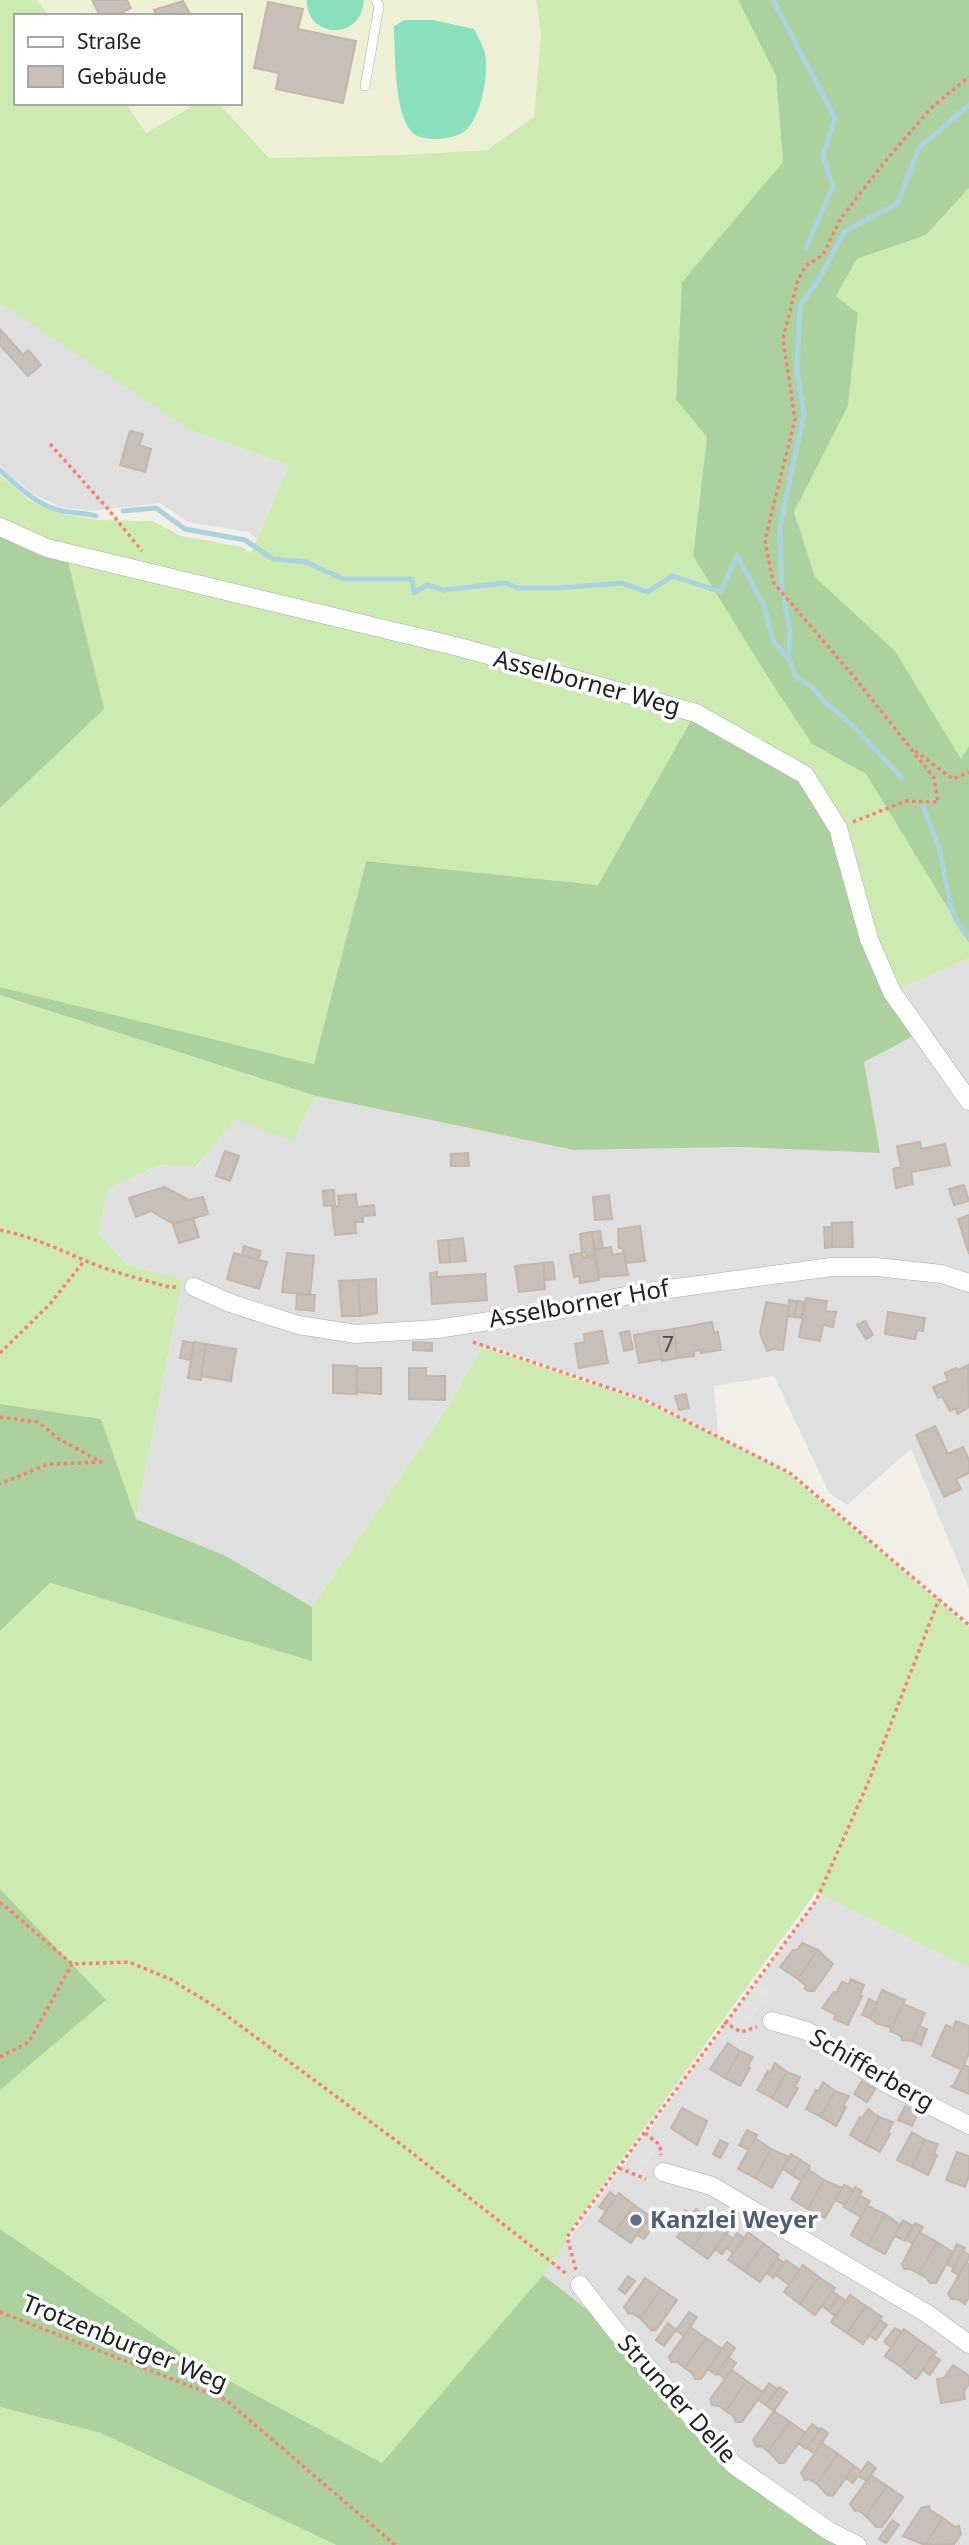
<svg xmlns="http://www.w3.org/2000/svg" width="969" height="2545" font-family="'Noto Sans',sans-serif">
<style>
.residential{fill:#e0dfdf}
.farmland{fill:#eef0d5}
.grass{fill:#cdebb0}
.forest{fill:#add19e}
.pitch{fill:#88e0be}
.parking{fill:#e2e2e2}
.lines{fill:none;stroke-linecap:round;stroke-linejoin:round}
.stream{stroke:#aad3df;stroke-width:5}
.building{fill:#c7bfb8;stroke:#c4b6ab;stroke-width:2}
.service-casing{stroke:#a9a9a9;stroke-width:10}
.minor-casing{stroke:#a9a9a9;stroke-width:19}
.path{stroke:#fa8072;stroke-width:3.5;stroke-dasharray:3.5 3.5;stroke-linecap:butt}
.service{stroke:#fff;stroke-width:9}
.minor{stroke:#fff;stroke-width:18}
.service-dot{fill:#5c6f8a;stroke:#fff;stroke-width:2.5}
.labels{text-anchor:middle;stroke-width:7;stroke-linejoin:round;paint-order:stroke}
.number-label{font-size:21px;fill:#4b4948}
.street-label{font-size:24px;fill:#222;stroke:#fff}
.service-label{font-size:24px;font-weight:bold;fill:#4e5e75;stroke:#fff;text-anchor:start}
</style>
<rect width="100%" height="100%" fill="#f2efe9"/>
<!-- residential -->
<g class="residential">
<path d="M0,303L190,430L289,465L257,539L249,532L188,522L160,503L89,511L61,507L33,494L10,475L0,465Z"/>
<path d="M969,958V1589L911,1449L847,1505L829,1493L774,1376L714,1386L718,1434L646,1399L490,1345L482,1347L449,1405L312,1607L226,1556L136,1519L183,1281L127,1265L99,1233L108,1189L160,1165L197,1167L235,1118L292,1141L316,1096L574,1150L740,1147L879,1153L864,1062L895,991Z"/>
<path d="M822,1895L969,1968V2545H855L739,2462L613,2330L543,2275Z"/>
</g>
<!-- farmland -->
<g class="farmland">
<path d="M37,0H536L541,34L534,117L487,150L402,155L269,158L218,103H240V16H66L64,14L49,16Z"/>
<path d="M125,103H198L146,134Z"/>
</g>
<!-- grass -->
<g class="grass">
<path d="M0,0H37L49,16H16V103H125L146,133L198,103H218L269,158L402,155L487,150L534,117L541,34L536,0H738L776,76L783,162L683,282L676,400L707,437L693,556L769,679L812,744L866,774L969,943V958L895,991L697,709L50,542L0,519V475L29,500L58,513L96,520L152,521L181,536L242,547L251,553L289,465L190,430L0,303Z"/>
<path d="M969,188V746L961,760L895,651L815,577L794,512L848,406L858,313L836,296L857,259L926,235Z"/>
<path d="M68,562L450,653L693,717L598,885L366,861L314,1064L0,987V808L103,709Z"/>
<path d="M0,995L316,1096L292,1141L235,1119L196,1167L159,1165L108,1189L99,1233L127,1265L183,1280L136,1519L101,1419L0,1404Z"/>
<path d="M482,1347L645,1402L704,1430L789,1474L969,1627V1968L816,1892L566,2236L567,2242L543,2275L382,2464L198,2364L0,2229V2090L105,2000L0,1889V1631L50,1583L312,1660V1607L449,1405Z"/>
<path d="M0,2407L101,2433L336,2545H0Z"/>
</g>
<!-- forest -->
<g class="forest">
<path d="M738,0H969V188L926,235L857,259L836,296L858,313L848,406L794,512L815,577L895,651L961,759L969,746V943L866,774L812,744L769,679L693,556L707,437L676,400L682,282L783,162L776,76Z"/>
<path d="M0,534L68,562L104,709L0,808Z"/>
<path d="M693,717L801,776L834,829L915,1035L864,1062L880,1153L740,1147L574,1150L316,1096L0,995V987L314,1064L366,861L598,885Z"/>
<path d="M0,1404L101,1419L136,1519L226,1556L312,1607V1661L50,1583L0,1631Z"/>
<path d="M0,1889L106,2000L0,2090Z"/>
<path d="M0,2229L198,2364L382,2463L543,2275L613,2330L739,2462L855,2545H336L101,2433L0,2407Z"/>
</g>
<!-- pitch -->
<g class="pitch">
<path d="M307,0H364C361,43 305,37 307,0Z"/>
<path d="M405,20H433L474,29C478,37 483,45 485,54C489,74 481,122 462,133C455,137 443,139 436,139C427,139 417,138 411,131C394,112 395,52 394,26Z"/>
</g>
<!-- parking -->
<g class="parking">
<path d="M760,1982L771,1990L742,2031L730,2023Z"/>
<path d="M647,2138L659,2146L639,2175L627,2167Z"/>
</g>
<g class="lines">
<!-- stream -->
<g class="stream">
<path d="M773,0L835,118L823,156L833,186L806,248"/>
<path d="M0,470C18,487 37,505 62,511C73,513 85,513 96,516"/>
<path d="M123,511L156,508L185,529L245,540L273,559L306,562L343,579H412L414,593L427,585L443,590L506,583L518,588H558L622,583L647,592L673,576L721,592L737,555L764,606L773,641L789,659L796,677L812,687L823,700L854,727L902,778"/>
<path d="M782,590L780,527L804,414L797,372L800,305L818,281L844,232L898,203L919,148L969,105"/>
<path d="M784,599L790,633L789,658"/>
<path d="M923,806C928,820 934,834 939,848C947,876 946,917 969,937"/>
</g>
</g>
<!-- building -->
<g class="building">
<path d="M92,0H127L131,8L115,16H100Z"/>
<path d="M183,1L191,16H156L154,10Z"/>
<path d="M268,2L303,9L298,29L356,41L343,103L276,89L279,73L254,68Z"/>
<path d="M0,329L23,355L28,350L41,365L28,376L0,345Z"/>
<path d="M130,431L143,434L139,445L151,449L145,472L120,465Z"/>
<path d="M920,1142L921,1149L945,1144L950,1165L911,1172L913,1184L896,1188L893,1169L901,1167L897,1146Z"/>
<path d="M225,1151L239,1156L230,1181L216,1176Z"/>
<path d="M468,1153L469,1166H451V1154Z"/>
<path d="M964,1185L969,1201L954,1205L949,1189Z"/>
<path d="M164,1187L189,1200L203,1197L208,1214L173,1224L151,1211L136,1217L129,1198Z"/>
<path d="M334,1190L335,1205L324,1206L323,1191Z"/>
<path d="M356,1194L357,1207L374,1205L375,1215L363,1216V1222H355L356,1233L335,1235L332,1207L339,1206L338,1196Z"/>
<path d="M609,1195L612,1219L595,1220L593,1197Z"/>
<path d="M969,1215V1254L958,1219Z"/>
<path d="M193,1218L199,1237L179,1243L173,1224Z"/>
<path d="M852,1222L853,1247H832V1223Z"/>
<path d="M640,1226L645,1261L626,1263L624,1253L622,1248H619L618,1229Z"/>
<path d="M824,1227H832V1247L825,1248Z"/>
<path d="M600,1231L603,1248L594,1250L592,1232Z"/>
<path d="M592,1232L595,1256L586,1257L585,1252L582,1253L580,1234Z"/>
<path d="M463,1238L466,1261L450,1262L448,1240Z"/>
<path d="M448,1240L450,1262L440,1263L438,1241Z"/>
<path d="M244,1246L261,1251L258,1260L242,1255Z"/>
<path d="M611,1247L612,1255L624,1253L628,1275L599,1277L594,1250Z"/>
<path d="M234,1253L267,1262L259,1289L227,1279Z"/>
<path d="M287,1253L314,1256L310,1295L282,1292Z"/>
<path d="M582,1253L583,1258L595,1256L599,1280L580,1283L579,1276L574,1277L570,1255Z"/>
<path d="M553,1262L555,1279L545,1280L543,1263Z"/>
<path d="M543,1263L545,1289L519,1292L515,1266Z"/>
<path d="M437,1272V1277L485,1274L487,1300L432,1304L430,1273Z"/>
<path d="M376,1279L377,1313L360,1316L358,1280Z"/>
<path d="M358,1280L360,1316H342L339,1281Z"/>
<path d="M297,1294L315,1295L314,1311L296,1309Z"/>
<path d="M806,1298L827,1301L825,1311L836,1312L833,1327L823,1325L820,1341L799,1337Z"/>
<path d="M789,1300L797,1301L795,1317L788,1316Z"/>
<path d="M797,1301L805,1302L801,1318L795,1317Z"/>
<path d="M766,1302L789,1306L783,1350L773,1349L767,1351L760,1333Z"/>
<path d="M888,1312L925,1318L923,1331L917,1330L915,1339L885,1334Z"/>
<path d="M865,1321L873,1335L866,1339L857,1325Z"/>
<path d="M712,1322L714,1333L718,1332L721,1350L701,1353V1350L694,1351V1356L678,1358L673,1329Z"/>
<path d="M673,1329L678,1358L662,1361L657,1331Z"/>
<path d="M602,1331L608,1363L579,1368L575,1344L585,1342L584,1334Z"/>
<path d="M629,1331L633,1349L624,1351L620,1333Z"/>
<path d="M657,1331L662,1359L639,1363L634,1335Z"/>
<path d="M183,1341L194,1343L191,1360L180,1358Z"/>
<path d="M194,1342L206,1344L201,1380L188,1378Z"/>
<path d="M413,1342L432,1343V1351L413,1350Z"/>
<path d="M206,1344L236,1349L231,1381L201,1376Z"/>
<path d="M333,1365L357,1366V1394L333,1393Z"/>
<path d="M968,1365L969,1407L958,1414L955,1408L950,1411L942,1396L938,1398L933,1387L948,1381L945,1373L956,1368L958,1370Z"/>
<path d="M357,1368H381V1394L357,1392Z"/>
<path d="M409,1368H426V1376H445V1400L409,1399Z"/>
<path d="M686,1394L689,1408L679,1410L675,1396Z"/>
<path d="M935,1426L948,1454L963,1447L969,1460V1473L956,1479L961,1489L944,1497L916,1435Z"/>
<path d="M802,1943L818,1950L798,1979L780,1967L793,1950H797Z"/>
<path d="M818,1950L833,1964L814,1991H808L805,1989V1985L798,1979Z"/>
<path d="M851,1979L864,1985L860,1996H862L848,2025L834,2019L836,2015L822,2008L834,1992L836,1993L842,1982L849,1984Z"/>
<path d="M882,1990L905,2000L892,2028L876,2023L870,2018Z"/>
<path d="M869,1999L877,2003L870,2018L862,2015Z"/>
<path d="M903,2004L925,2013L913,2041L902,2040L901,2036L890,2031Z"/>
<path d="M956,2021L969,2026V2053L962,2070L932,2056L946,2025L953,2028Z"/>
<path d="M919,2026L927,2029L921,2045L913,2041Z"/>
<path d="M728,2043L740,2051L725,2078L710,2069Z"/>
<path d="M740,2051L753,2057L748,2066L750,2068L740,2086L725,2078Z"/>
<path d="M775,2063L787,2072L772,2098L757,2090L768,2071L770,2073Z"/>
<path d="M964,2065L969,2067V2094L950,2086H953Z"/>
<path d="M787,2072L800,2077L795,2087L798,2088L787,2107L772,2098Z"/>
<path d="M862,2081L875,2089L867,2102L854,2094Z"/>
<path d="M823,2082L835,2091L821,2117L806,2109L816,2090L818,2092Z"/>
<path d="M835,2091L849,2096L843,2106L846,2107L836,2126L821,2117Z"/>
<path d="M905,2106L918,2113L912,2126L898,2120Z"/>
<path d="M682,2108L707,2121L697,2145L671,2128Z"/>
<path d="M868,2109L879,2117L865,2144L850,2135L860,2117L862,2118Z"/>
<path d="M879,2117L893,2122L888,2132L890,2134L880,2152L865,2144Z"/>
<path d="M747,2130L757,2135L749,2150L739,2145Z"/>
<path d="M912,2132L925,2140L912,2167L897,2160Z"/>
<path d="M755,2138L771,2149L755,2178L738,2169Z"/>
<path d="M720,2140L728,2144L720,2158L713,2154Z"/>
<path d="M925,2140L938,2144L934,2154L937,2155L928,2175L912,2167Z"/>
<path d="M771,2149L789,2157L772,2188L755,2178Z"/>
<path d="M957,2152L969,2156V2176L965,2187L946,2180Z"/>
<path d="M791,2154L801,2160L792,2175L783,2169Z"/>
<path d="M800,2160L810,2166L802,2181L792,2175Z"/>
<path d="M808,2169L824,2180L808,2209L791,2199Z"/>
<path d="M824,2180L842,2188L825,2218L808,2209Z"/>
<path d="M844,2185L854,2190L845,2205L835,2200Z"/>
<path d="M855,2187L862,2191L851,2211L844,2207Z"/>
<path d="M610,2192L616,2197L606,2211L599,2207Z"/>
<path d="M619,2193L634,2205L615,2232L599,2221Z"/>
<path d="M860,2196L870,2201L861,2217L851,2211Z"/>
<path d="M868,2204V2206L885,2214L868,2245L851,2235Z"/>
<path d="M634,2205L650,2216L631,2243L615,2232Z"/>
<path d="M696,2209L712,2221L692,2248L677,2237Z"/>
<path d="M685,2210L692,2215L681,2230L675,2225Z"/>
<path d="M885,2214L900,2225L902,2223L885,2254L868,2245Z"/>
<path d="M648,2220L654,2225L644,2239L637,2235Z"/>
<path d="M903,2220L913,2226L905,2241L895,2236Z"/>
<path d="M712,2221L728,2232L708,2259L692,2248Z"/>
<path d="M915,2223L923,2227L913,2244L906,2239Z"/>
<path d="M748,2232L764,2244L744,2271L728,2260Z"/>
<path d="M919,2232L937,2242L919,2274L910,2269H904L902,2264Z"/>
<path d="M737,2233L744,2238L733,2253L727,2248Z"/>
<path d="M726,2234L733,2239L722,2254L715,2249Z"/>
<path d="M937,2242L953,2252L936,2283H930L927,2278L919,2274Z"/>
<path d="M764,2244L779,2255L760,2282L744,2271Z"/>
<path d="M957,2244L965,2248L954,2268L947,2264Z"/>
<path d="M963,2251L969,2255V2258L959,2275L952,2271Z"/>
<path d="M777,2258L784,2263L773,2278L767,2273Z"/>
<path d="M786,2260L800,2270L789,2285L776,2275Z"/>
<path d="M966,2263L969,2264V2297L965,2304L957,2299H951L948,2294Z"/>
<path d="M803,2265L819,2277L800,2304L784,2292Z"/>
<path d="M628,2276L635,2281L625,2294L619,2289Z"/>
<path d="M819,2277L835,2288L815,2315L800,2304Z"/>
<path d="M645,2278L661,2289L640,2318L632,2313L629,2314L624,2307Z"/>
<path d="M661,2289L677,2300L656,2330H651L640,2318Z"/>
<path d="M832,2291L839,2296L829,2311L822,2306Z"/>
<path d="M850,2295L866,2306L847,2333L831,2322Z"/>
<path d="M839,2296L846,2301L835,2316L829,2311Z"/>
<path d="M866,2306L882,2317L863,2344L847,2333Z"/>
<path d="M689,2312L697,2317L684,2336L676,2330Z"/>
<path d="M880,2320L887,2325L876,2340L869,2335Z"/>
<path d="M668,2323L676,2330L664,2346L656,2340Z"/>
<path d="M690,2327L706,2338L685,2368L677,2362H671L669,2357Z"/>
<path d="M895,2328L902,2332L891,2347L884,2342Z"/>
<path d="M904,2329L920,2341L901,2367L885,2356Z"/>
<path d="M706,2338L722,2349L701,2379H695L692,2373L685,2368Z"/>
<path d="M920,2341L936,2352L916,2379L901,2367Z"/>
<path d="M727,2342L735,2348L716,2375L708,2369Z"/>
<path d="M933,2355L940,2360L930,2375L923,2370Z"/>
<path d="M728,2357L736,2363L725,2379L717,2373Z"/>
<path d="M953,2365L969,2376V2384L964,2391L965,2399L941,2403L937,2379L944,2378Z"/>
<path d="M732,2370L747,2381L726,2411L719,2406L712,2405L710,2399Z"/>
<path d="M747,2381L763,2392L742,2422H736L733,2416L726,2411Z"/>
<path d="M769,2383L777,2389L766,2405L758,2399Z"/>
<path d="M779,2387L787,2392L774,2411L766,2405Z"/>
<path d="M774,2411L790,2422L768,2451L761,2446L757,2447L753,2440Z"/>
<path d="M790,2422L806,2433L784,2463H779L768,2451Z"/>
<path d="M812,2424L820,2430L806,2449L798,2443Z"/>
<path d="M821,2428L828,2433L815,2454L807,2448Z"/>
<path d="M822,2443L838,2454L817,2484L809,2479L805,2480L801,2473Z"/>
<path d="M838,2454L854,2466L833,2496L827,2495L817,2484Z"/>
<path d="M868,2462L876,2468L867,2481L858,2476Z"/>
<path d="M854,2466L861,2471L853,2483L846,2478Z"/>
<path d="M871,2475L887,2486L866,2516L858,2510L855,2511L850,2504Z"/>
<path d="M887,2486L903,2497L882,2527H876L866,2516Z"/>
<path d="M929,2506L930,2510L943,2518L925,2545L903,2536L921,2508Z"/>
<path d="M943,2518L955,2527L959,2526L961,2534L954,2544L925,2545Z"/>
<path d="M892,2520L899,2525L886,2543L879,2539Z"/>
</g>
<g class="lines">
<!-- service casing -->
<g class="service-casing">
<path id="service" d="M365,86L379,6L376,0"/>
</g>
<!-- minor casing -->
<g class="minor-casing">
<g id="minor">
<path d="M0,527L47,548L459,647L696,713L805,775L838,828L869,939L892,992L969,1101"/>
<path d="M194,1287L230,1303L298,1325L356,1334L437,1329L554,1311L639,1293L832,1267H876L942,1274L969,1283"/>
<path d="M772,2021L807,2031L887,2084L969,2125"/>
<path d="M663,2172L712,2186L926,2313L969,2344"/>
<path d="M580,2285L615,2330L734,2465L829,2531L857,2545"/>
</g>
</g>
<!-- path -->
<g class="path">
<path d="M50,444L108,509L142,551"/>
<path d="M915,751L953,779L969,772"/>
<path d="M853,822L906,801L938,802L934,778L855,678L773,582L765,540L795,419L783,339L797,283L805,266L823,255L841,218L887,159L933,106L969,77"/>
<path d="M0,1230C30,1236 56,1248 84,1260C111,1272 141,1279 169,1287H177"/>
<path d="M473,1342L645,1400L790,1473L969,1625"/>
<path d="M0,1353L50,1304L84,1261"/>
<path d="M0,1417L38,1422L59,1439L101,1462L48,1464L0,1484"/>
<path d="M0,1902L72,1964L129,1962L170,1979L211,2004L402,2145L568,2275"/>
<path d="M724,2022L741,2032L757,2027"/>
<path d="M0,2057L29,2042L72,1964"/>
<path d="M645,2133L660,2145L661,2155"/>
<path d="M619,2168L646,2179"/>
<path d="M576,2270L567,2237L816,1901L868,1783L939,1599"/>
<path d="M0,2312L226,2400L395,2545"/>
</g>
<!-- service -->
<use href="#service" class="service"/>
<!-- minor -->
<use href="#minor" class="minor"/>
</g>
<!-- markers -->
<circle class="service-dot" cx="636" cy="2220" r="7"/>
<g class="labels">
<!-- number labels -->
<g class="number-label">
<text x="668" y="1352">7</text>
</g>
<!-- street labels -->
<g class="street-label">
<text transform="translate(587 683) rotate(15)" y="8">Asselborner Weg</text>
<text transform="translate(579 1304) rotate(-10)" y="8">Asselborner Hof</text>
<text transform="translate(872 2070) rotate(30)" y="8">Schifferberg</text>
<text transform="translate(125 2343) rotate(22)" y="8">Trotzenburger Weg</text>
<text transform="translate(677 2399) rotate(48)" y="8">Strunder Delle</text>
</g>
<!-- service labels -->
<g class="service-label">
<text x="650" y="2228">Kanzlei Weyer</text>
</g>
</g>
<!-- legend -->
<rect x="14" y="14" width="228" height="91" fill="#ffffff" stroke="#a7a7a7" stroke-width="2"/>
<rect x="28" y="37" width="35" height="10" fill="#ffffff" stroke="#a7a7a7" stroke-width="2"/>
<text x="77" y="49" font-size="21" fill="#222222">Straße</text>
<rect x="28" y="66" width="35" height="21" fill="#c7bfb8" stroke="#a7a7a7" stroke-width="2"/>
<text x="77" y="84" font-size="21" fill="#222222">Gebäude</text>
</svg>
